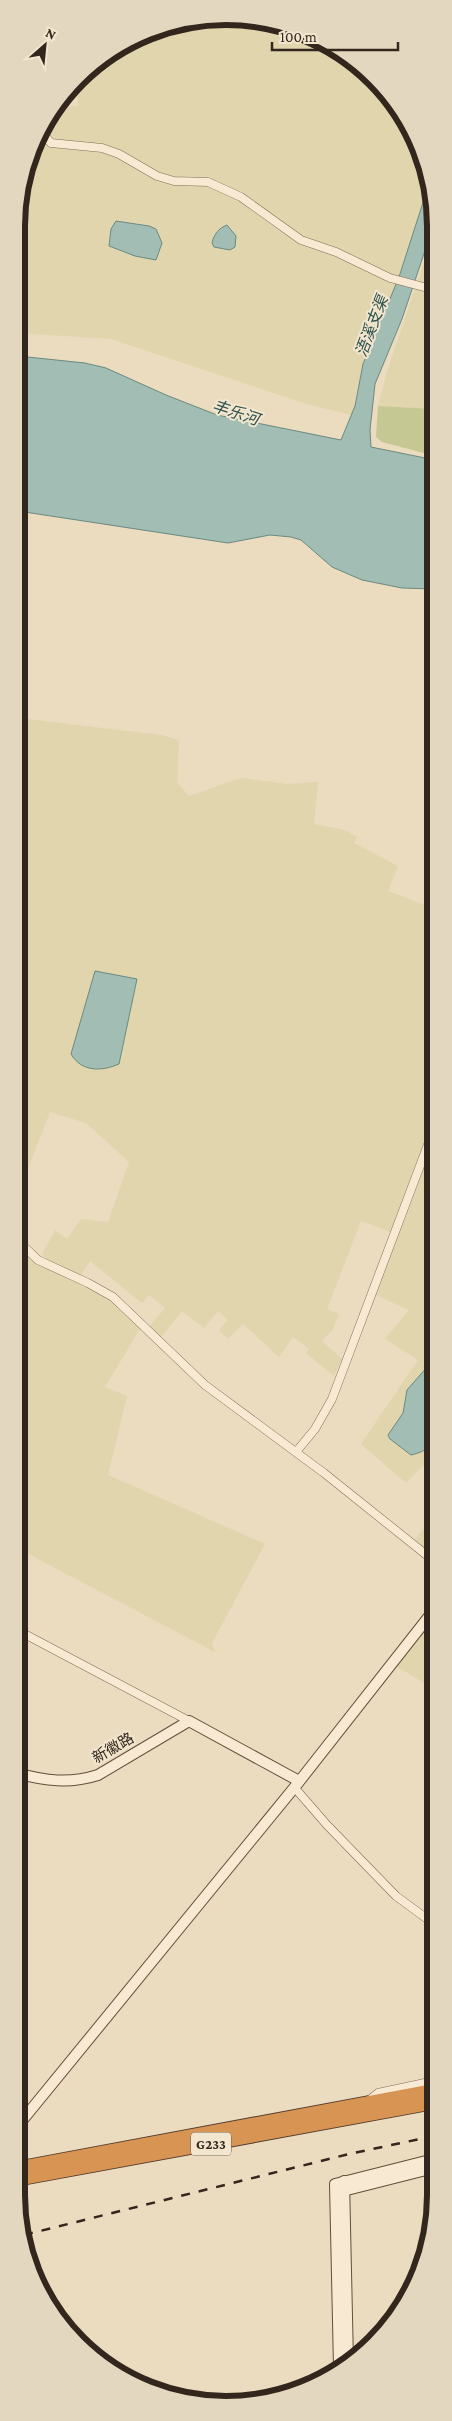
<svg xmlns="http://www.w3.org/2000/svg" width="452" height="2421" font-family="'Crimson Pro','Noto Sans SC',serif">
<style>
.farmland{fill:#e0d5ad}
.green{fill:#c6c894}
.water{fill:#a2bdb3;stroke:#6a8a80}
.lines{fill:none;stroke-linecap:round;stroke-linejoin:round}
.street-casing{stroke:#836c58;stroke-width:9}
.secondary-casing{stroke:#654e3c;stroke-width:12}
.highway-casing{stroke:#513b2d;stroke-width:16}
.street{stroke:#f7e9d2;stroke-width:8}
.secondary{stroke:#f7e9d2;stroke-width:10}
.highway{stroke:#d89452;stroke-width:14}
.rail{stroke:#33261c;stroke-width:2.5;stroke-dasharray:9 9;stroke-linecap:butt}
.labels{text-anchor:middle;stroke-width:4;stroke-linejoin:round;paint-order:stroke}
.shield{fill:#f3e6ce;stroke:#6d6051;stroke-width:1}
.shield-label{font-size:14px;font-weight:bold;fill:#33261c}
.street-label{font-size:15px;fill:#33261c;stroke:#f3e6ce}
.water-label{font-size:16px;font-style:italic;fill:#2c524d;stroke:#f3e6ce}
.rim{fill:none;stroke:#33261c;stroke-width:6}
</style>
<rect width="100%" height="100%" fill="#ebdbbf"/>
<!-- farmland -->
<g class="farmland">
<path d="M253,18L319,38L375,78L420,145L429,184L399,277L358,385L352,415L310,405L111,339L18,333V199L44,121L57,107L78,106L77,84L98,60L171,23Z"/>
<path d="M435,229V409L378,406L387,372Z"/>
<path d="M18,718L161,735L179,740L177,782L189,796L241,778L287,784L318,782L314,824L345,830L357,837L354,843L398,866L388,891L435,909V1119L390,1232L361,1221L327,1309L339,1314L332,1331L322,1341L342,1359L334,1376L306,1353L309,1349L293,1337L279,1357L243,1324L228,1339L219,1330L228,1320L218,1311L204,1328L182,1311L161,1337L149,1327L165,1308L149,1295L142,1303L90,1261L81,1275L47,1260L42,1254L55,1230L67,1239L81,1219L108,1222L129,1162L86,1123L50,1112L25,1176L17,1172Z"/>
<path d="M435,1141L434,1467L427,1461L406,1483L361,1444L418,1360L385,1339L409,1310L376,1295Z"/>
<path d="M17,1246L50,1270L107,1297L141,1327L105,1387L127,1396L108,1475L265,1544L212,1643L215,1652L17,1548Z"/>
<path d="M434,1516V1556L414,1540Z"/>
<path d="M434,1619V1689L396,1666Z"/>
</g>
<!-- green -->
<path class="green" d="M378,406L435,409V456L382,442L376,437Z"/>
<!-- water -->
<g class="water">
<path d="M429,184L435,221L402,319L375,384L370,430L371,447L435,460V589L402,588L362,580L332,567L301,540L291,537L270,535L228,543L18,511V356L85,363L106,368L166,395L217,415L341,440L355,406L363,364L399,277Z"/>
<path d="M116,221L149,226L156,229L162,243L156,260L135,256L109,246L111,229Z"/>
<path d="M227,225L236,236L235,247L230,250L214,247L212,243C214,234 219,228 227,225Z"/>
<path d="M95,971L137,979L119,1064C103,1071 82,1073 71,1054Z"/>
<path d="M435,1358V1406L426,1420C426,1437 441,1448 411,1455L390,1439L388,1435L403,1413L407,1390Z"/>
</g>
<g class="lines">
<!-- street casing -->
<g class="street-casing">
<g id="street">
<path d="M43,124L44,135L51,143L102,148L119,154L157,176L174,181L208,182L241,197L301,240L336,252L390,278L435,290"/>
<path d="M17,1240L38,1260L88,1283L113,1297L205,1385L324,1473L434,1561"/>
<path d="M296,1452L315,1429L332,1399L435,1126"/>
<path d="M17,1630L189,1721"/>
<path d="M294,1787L327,1825L396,1896L434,1924"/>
<path d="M368,2101L378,2093L434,2081"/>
</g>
</g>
<!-- secondary casing -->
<g class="secondary-casing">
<g id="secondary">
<path d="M17,1773C45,1781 70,1784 98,1775L189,1721L299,1781"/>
<path d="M16,2128L298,1783L434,1610"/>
<path d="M344,2181L348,2362"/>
<path d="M339,2192L434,2168"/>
<path d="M339,2367L335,2184L434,2159"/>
</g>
</g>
<!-- highway casing -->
<g class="highway-casing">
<g id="highway">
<path d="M16,2169L434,2091"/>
<path d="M16,2179L434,2102"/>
</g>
</g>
<!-- street -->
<use href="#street" class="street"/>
<!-- secondary -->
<use href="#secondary" class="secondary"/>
<!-- highway -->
<use href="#highway" class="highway"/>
<!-- rail -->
<path class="rail" d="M24,2235L349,2154L434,2136"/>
</g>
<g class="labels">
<!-- shield labels -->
<rect class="shield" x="191" y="2132.5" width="40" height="23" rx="4"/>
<g class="shield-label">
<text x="211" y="2149">G233</text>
</g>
<!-- street labels -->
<g class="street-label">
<text transform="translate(113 1748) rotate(-30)" y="5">新徽路</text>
</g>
<!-- water labels -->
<g class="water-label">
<text transform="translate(371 326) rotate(-69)" y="6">浯溪支渠</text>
<text transform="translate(236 412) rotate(18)" y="6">丰乐河</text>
</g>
</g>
<!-- crop -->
<path d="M0 0H452V2421H0ZM226 25H226A201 201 0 0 1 427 226V2195A201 201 0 0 1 226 2396H226A201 201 0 0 1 25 2195V226A201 201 0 0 1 226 25Z" fill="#e4d7c0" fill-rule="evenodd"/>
<path class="rim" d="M226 25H226A201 201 0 0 1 427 226V2195A201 201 0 0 1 226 2396H226A201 201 0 0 1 25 2195V226A201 201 0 0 1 226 25Z"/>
<!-- north arrow -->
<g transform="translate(45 45) rotate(27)" stroke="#f3e6ce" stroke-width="4" paint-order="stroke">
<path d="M0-4L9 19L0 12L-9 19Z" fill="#33261c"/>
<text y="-8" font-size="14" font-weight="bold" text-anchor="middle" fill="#33261c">N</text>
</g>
<!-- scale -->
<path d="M272 42v8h126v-8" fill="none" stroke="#33261c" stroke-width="2.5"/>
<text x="280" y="42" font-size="15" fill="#33261c" stroke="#f3e6ce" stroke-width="4" paint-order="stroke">100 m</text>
</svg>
